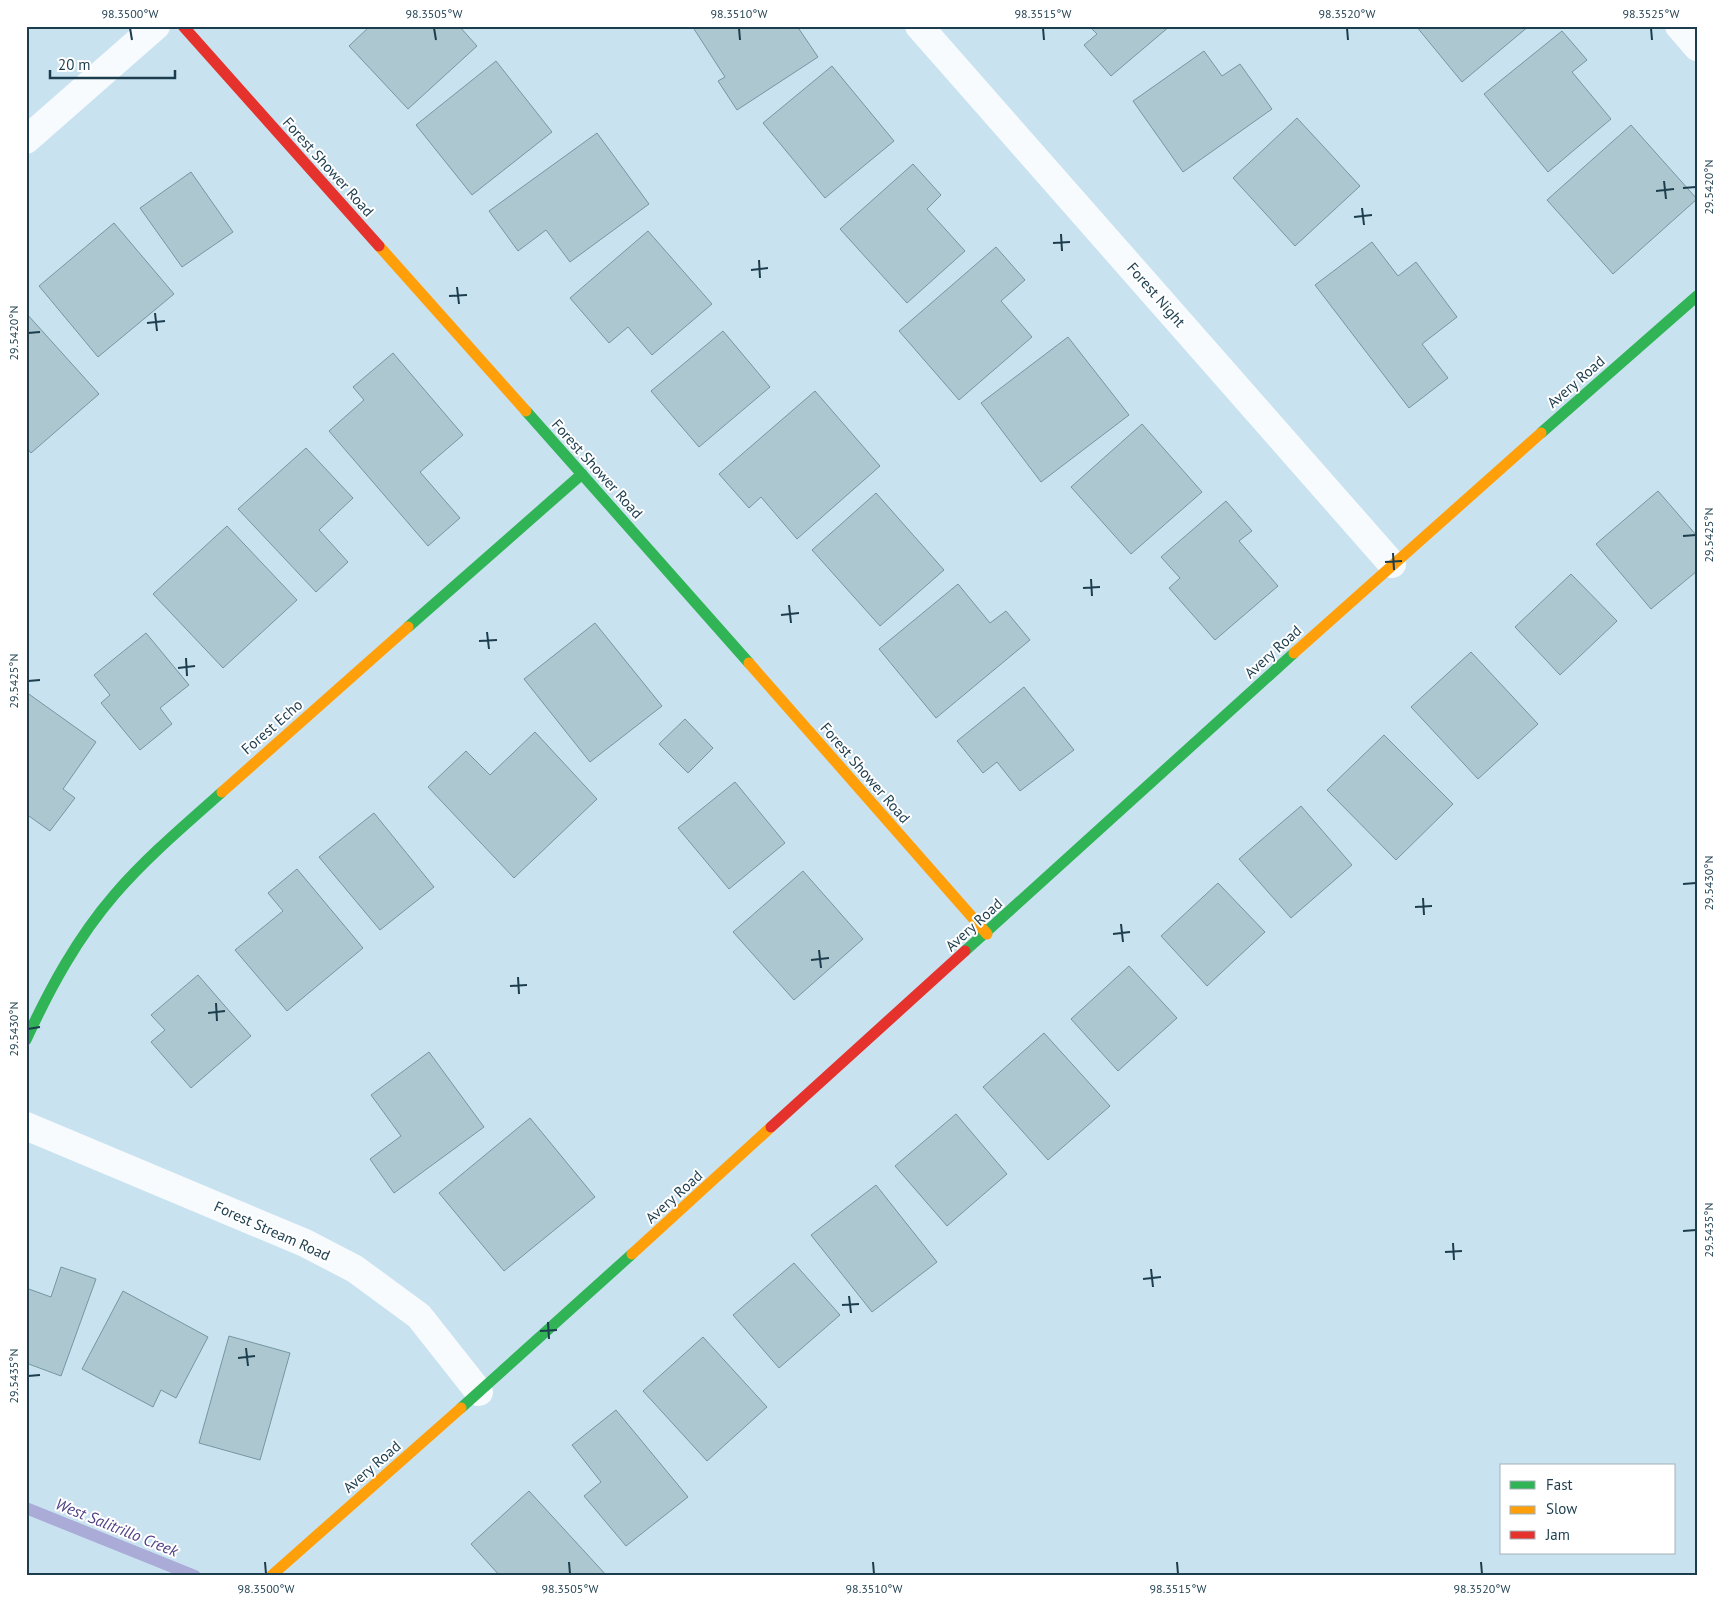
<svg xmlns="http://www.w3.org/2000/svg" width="1723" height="1602" font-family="'PT Sans',sans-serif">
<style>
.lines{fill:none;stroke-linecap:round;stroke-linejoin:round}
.stream{stroke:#aaabd7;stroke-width:12}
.building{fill:#acc7d0;stroke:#7497a1}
.street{stroke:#f7fbfd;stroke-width:28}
.fast{stroke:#30b455;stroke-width:11}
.slow{stroke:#ff9f0a;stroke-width:11}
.jam{stroke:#e5322d;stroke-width:11}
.ticks{fill:none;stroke:#1c3d4d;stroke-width:2}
.labels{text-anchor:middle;stroke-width:4;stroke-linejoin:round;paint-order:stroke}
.street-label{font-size:15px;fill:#1c3d4d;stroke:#fff}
.water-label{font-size:16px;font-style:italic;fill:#524288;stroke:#fff}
.neatline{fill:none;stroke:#1c3d4d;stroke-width:2}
.ticks-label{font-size:12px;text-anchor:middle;fill:#1c3d4d}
</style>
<rect width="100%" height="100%" fill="#c9e2f0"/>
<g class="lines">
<!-- stream -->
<path class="stream" d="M26,1508L195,1576"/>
</g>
<!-- building -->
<g class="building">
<path d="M370,26H459L477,46L408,109L349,46Z"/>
<path d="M697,26H797L818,57L737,110L718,81L725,77L694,29Z"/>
<path d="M1089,26H1170L1111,76L1084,45L1097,34Z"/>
<path d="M1416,26H1529L1462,82Z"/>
<path d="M1562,31L1587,60L1572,72L1611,119L1548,172L1484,94Z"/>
<path d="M1204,51L1222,76L1240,64L1272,109L1183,172L1133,101Z"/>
<path d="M496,61L552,132L472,195L416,125Z"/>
<path d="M832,66L894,141L825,198L763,123Z"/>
<path d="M1297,118L1360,186L1295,246L1233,178Z"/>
<path d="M1631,125L1697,199L1613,274L1547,200Z"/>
<path d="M597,133L649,204L570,262L546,230L518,251L489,211Z"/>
<path d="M913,164L941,195L927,209L965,251L907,303L840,229Z"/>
<path d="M191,172L233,232L182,267L140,208Z"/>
<path d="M114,223L174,294L98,357L39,286Z"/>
<path d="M648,231L712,304L652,355L628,327L609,343L570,298Z"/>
<path d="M1372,242L1398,276L1416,262L1457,317L1422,344L1448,378L1409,408L1315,285Z"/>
<path d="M996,247L1025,280L1001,301L1032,337L959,400L899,331Z"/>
<path d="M26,313L99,394L31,453L26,447Z"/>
<path d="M723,331L770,387L699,447L651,391Z"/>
<path d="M1068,337L1129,415L1041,482L981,403Z"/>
<path d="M393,353L463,435L420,472L460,518L428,546L329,431L364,400L353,387Z"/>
<path d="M815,391L880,466L797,539L761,497L749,508L719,474Z"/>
<path d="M1142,424L1202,492L1131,554L1071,487Z"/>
<path d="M306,448L353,498L319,530L348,562L316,592L238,509Z"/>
<path d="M1658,491L1697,536V571L1651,609L1596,544Z"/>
<path d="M876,493L944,570L880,626L812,550Z"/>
<path d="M1226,501L1252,531L1239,541L1278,586L1215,640L1169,588L1180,578L1161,557Z"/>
<path d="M227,526L297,600L223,668L153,594Z"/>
<path d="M1571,574L1617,621L1560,675L1515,627Z"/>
<path d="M958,584L990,623L1006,611L1030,640L936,718L879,649Z"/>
<path d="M595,623L662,706L590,762L524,679Z"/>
<path d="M146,633L189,685L160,708L172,724L140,750L101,703L110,695L94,675Z"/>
<path d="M1471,652L1538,724L1478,779L1411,707Z"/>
<path d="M1024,687L1074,750L1020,791L997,762L983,773L957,741Z"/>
<path d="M26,692L96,742L63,789L75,798L50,831L26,814Z"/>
<path d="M685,719L713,748L688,773L659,744Z"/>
<path d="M535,732L597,799L514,878L428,787L466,751L490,775Z"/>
<path d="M1384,735L1453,804L1396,860L1327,790Z"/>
<path d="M735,782L785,843L729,889L678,828Z"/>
<path d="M1301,806L1352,865L1291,918L1239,859Z"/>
<path d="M374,813L434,887L380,930L319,857Z"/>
<path d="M297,869L363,948L287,1011L235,950L283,911L268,893Z"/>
<path d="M803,871L863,939L794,1000L733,932Z"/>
<path d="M1218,883L1265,932L1207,986L1161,936Z"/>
<path d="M1129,966L1177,1018L1118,1071L1071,1019Z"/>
<path d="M198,975L251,1036L191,1088L151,1042L165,1030L151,1015Z"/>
<path d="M1044,1033L1110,1106L1048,1160L983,1087Z"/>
<path d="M429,1052L484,1127L394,1193L370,1159L401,1136L371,1095Z"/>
<path d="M956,1114L1007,1174L947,1226L895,1166Z"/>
<path d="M530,1118L595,1197L504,1271L439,1193Z"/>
<path d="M876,1185L937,1262L872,1312L811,1235Z"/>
<path d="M794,1263L840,1315L779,1368L733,1315Z"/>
<path d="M61,1267L96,1279L61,1376L26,1363V1288L51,1297Z"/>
<path d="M123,1291L208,1337L176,1398L161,1390L153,1407L82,1369Z"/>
<path d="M229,1336L290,1353L260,1460L199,1443Z"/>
<path d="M703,1337L767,1407L707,1461L643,1391Z"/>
<path d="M616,1410L688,1497L626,1546L584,1496L601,1482L572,1445Z"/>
<path d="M529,1491L607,1576H500L471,1544Z"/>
</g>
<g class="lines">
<!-- street -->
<g class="street">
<path d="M919,26L1392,564"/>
<path d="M1679,26L1697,47"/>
<path d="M26,140L156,26"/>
<path d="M26,1126L305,1243L355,1269L419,1316L479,1392"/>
</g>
<!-- fast -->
<g class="fast">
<path d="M526,411L749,663"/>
<path d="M1541,433L1697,296"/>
<path d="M408,627L582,474"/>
<path d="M965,951L1294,653"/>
<path d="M26,1040C50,988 77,938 115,894C147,857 185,825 222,792"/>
<path d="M461,1408L632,1254"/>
</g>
<!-- slow -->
<g class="slow">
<path d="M379,246L526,411"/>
<path d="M1294,653L1541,433"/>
<path d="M749,663L987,934"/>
<path d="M222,792L408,627"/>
<path d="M632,1254L771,1127"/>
<path d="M271,1576L461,1408"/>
</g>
<!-- jam -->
<g class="jam">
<path d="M183,26L379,246"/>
<path d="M771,1127L965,951"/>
</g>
</g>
<!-- ticks -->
<path class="ticks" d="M130,28L132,40M434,28L436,40M739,28L740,40M1043,28L1044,40M1347,28L1348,40M1651,28L1652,40M1664,181L1666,199M1683,188L1696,187M1656,191L1674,189M1362,208L1364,225M1354,217L1372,215M1061,234L1062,251M1053,243L1070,242M759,260L760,278M751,270L768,268M457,287L459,304M449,296L467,295M155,313L157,331M147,323L165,321M28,333L40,332M1683,536L1696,535M1393,553L1394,570M1385,562L1402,561M1091,579L1092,596M1083,588L1100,587M789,605L791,623M781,615L799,613M487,632L489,649M479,641L497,640M186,658L187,676M178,668L195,666M28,681L40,680M1683,884L1696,883M1423,898L1424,915M1415,907L1432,906M1121,924L1123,942M1113,934L1130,932M819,950L821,968M811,960L829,958M518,977L519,994M510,986L527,985M216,1003L217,1021M208,1013L225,1011M28,1029L40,1027M1683,1231L1696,1230M1453,1243L1454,1260M1445,1252L1462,1251M1151,1269L1153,1287M1143,1279L1161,1277M849,1296L851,1313M842,1305L859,1304M548,1322L549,1339M540,1331L557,1330M246,1348L248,1366M238,1358L255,1356M28,1376L40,1375M265,1562L266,1574M569,1562L570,1574M873,1562L874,1574M1177,1562L1178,1574M1481,1562L1482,1574"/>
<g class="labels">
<!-- street labels -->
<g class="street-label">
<text transform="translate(328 167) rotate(48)" y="5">Forest Shower Road</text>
<text transform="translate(1156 295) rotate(49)" y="5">Forest Night</text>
<text transform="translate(1576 382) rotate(-41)" y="5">Avery Road</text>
<text transform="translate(597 469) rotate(48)" y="5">Forest Shower Road</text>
<text transform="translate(1273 652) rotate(-42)" y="5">Avery Road</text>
<text transform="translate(272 727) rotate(-41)" y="5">Forest Echo</text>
<text transform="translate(865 773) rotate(49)" y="5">Forest Shower Road</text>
<text transform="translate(974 925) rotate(-42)" y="5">Avery Road</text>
<text transform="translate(674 1197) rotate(-42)" y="5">Avery Road</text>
<text transform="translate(272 1231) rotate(24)" y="5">Forest Stream Road</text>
<text transform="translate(372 1467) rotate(-41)" y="5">Avery Road</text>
</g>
<!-- water labels -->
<g class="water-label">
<text transform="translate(117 1527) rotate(22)" y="6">West Salitrillo Creek</text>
</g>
</g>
<!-- border -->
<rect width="1723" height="1602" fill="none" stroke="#ffffff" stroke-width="55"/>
<!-- legend -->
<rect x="1500" y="1464" width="175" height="90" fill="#ffffff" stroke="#a4b1b8"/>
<rect x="1510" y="1481" width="25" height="8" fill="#30b455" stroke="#a4b1b8"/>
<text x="1546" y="1490" font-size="15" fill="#1c3d4d">Fast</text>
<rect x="1510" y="1506" width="25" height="8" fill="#ff9f0a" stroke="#a4b1b8"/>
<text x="1546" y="1514" font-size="15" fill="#1c3d4d">Slow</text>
<rect x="1510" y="1531" width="25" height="8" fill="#e5322d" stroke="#a4b1b8"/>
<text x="1546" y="1540" font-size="15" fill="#1c3d4d">Jam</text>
<!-- scale -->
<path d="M50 70v8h125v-8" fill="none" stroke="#1c3d4d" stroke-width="2.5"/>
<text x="58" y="70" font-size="15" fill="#1c3d4d" stroke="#ffffff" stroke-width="4" paint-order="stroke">20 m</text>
<rect x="28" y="28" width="1668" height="1546" class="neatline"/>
<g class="ticks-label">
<text x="130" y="18">98.3500°W</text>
<text x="434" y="18">98.3505°W</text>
<text x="739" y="18">98.3510°W</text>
<text x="1043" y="18">98.3515°W</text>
<text x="1347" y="18">98.3520°W</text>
<text x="1651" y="18">98.3525°W</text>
<text transform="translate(1709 187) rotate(-90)" y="4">29.5420°N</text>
<text transform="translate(14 333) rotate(-90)" y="4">29.5420°N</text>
<text transform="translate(1709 535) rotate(-90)" y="4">29.5425°N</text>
<text transform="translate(14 681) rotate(-90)" y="4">29.5425°N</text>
<text transform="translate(1709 883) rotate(-90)" y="4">29.5430°N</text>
<text transform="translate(14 1029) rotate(-90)" y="4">29.5430°N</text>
<text transform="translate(1709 1230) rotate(-90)" y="4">29.5435°N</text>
<text transform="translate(14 1376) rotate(-90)" y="4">29.5435°N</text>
<text x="266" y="1593">98.3500°W</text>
<text x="570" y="1593">98.3505°W</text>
<text x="874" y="1593">98.3510°W</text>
<text x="1178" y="1593">98.3515°W</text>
<text x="1482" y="1593">98.3520°W</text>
</g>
</svg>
